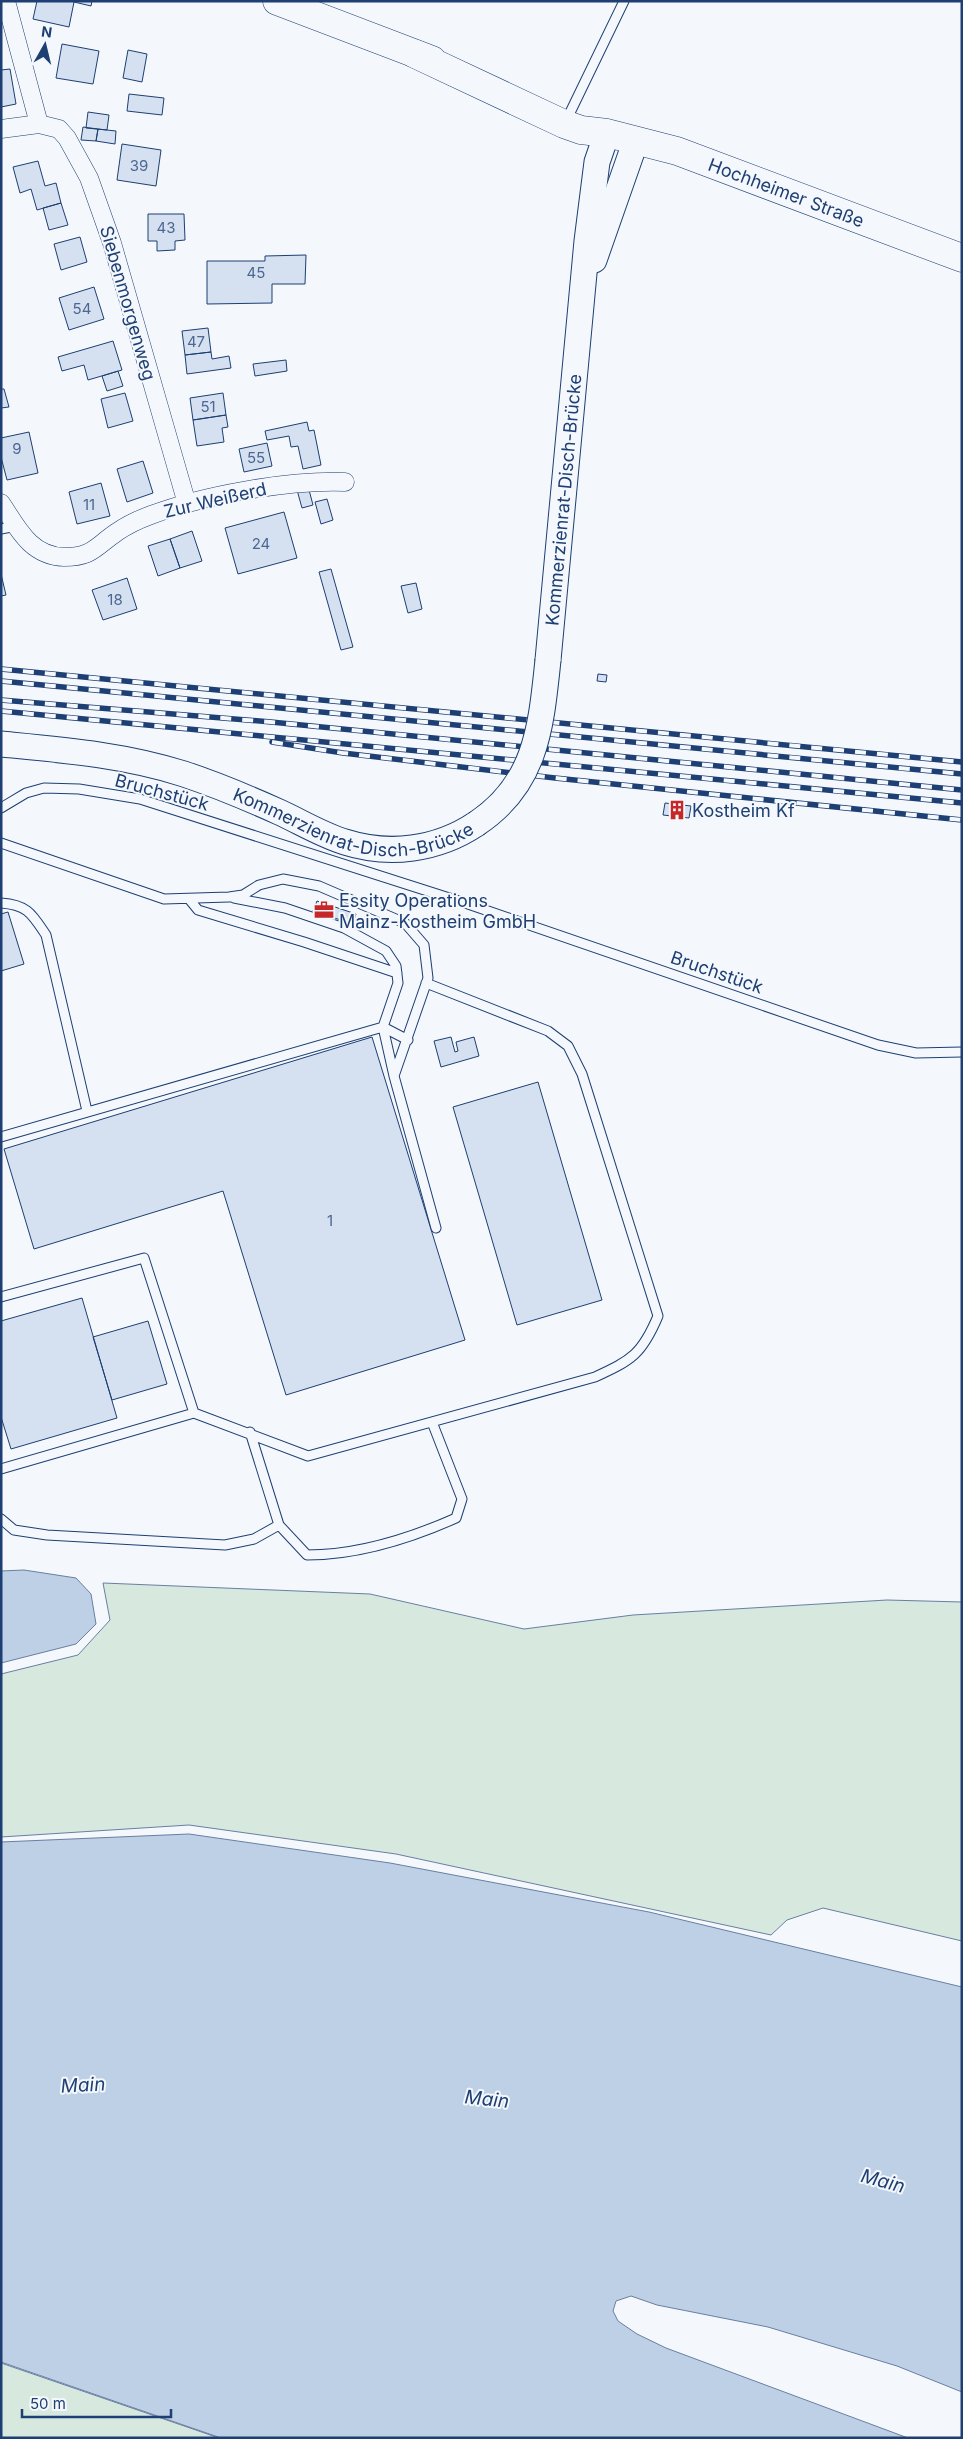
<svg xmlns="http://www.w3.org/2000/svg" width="963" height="2439" font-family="Inter,sans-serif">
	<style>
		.green { fill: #d7e8df; stroke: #687fa3 }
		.water { fill: #bed0e5; stroke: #687fa3 }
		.building { fill: #d5e0f0; stroke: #1d3f73 }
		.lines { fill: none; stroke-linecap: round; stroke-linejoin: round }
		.lane-casing { stroke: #1d3f73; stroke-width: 11 }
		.street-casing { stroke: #1d3f73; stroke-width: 19 }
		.secondary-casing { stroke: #1d3f73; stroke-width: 27 }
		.primary-casing { stroke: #1d3f73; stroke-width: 29 }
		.lane { stroke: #f4f7fb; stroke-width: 9 }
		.street { stroke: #f4f7fb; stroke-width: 18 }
		.secondary { stroke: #f4f7fb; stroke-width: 25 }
		.primary { stroke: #f4f7fb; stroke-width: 28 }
		.rail-casing { stroke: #1d3f73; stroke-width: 5.5 }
		.rail { stroke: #f4f7fb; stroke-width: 4; stroke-dasharray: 11; stroke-linecap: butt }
		.secondary-bridge-casing { stroke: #1d3f73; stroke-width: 27; stroke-linecap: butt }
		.secondary-bridge { stroke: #f4f7fb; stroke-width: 25 }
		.labels { text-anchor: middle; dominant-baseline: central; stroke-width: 4; stroke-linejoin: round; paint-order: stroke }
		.number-label { font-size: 15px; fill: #4b6792 }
		.street-label { font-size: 18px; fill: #1d3f73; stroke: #f4f7fb }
		.poi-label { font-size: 18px; fill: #1d3f73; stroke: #f4f7fb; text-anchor: start }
		.water-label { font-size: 19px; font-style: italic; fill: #1d3f73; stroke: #f4f7fb }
	</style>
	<rect width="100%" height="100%" fill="#f4f7fb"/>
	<path class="green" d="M103 1583 370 1594 524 1629 633 1615 887 1600 962 1602V1941L823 1908 787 1920 771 1935 396 1854 189 1825 1 1837V1674L78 1655 110 1620Z
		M1 2363 219 2438H1Z"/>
	<path class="water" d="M24 1570 76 1578 91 1594 96 1624 76 1644 1 1663V1571Z
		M189 1834 390 1863 649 1912 962 1987V2392L897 2366 768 2327 657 2305 631 2296 616 2301 613 2311 618 2321 637 2334 666 2348 908 2438H221L1 2362V1842Z"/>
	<path class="building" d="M37 1H92L91 6 74 2 69 27 33 19Z
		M62 44 99 51 93 84 56 78Z
		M128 50 147 54 142 82 123 78Z
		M10 69 16 104 1 107V70Z
		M129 94 164 98 162 115 127 111Z
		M88 112 109 115 107 130 86 128Z
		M83 127 98 129 96 141 81 140Z
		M98 129 116 131 115 144 96 141Z
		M122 144 161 150 156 186 117 180Z
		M38 161 45 186 56 183 61 203 37 210 31 189 20 193 13 167Z
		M61 203 68 225 49 230 43 208Z
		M148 214H184L185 240 175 241V250L157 251V241H148Z
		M80 237 87 262 61 270 54 244Z
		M306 255 305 284H272V303L207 304V261H265V256Z
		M94 287 104 319 69 330 59 298Z
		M208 328 211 352 185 355 182 331Z
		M113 341 122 370 88 380 84 365 62 371 58 357Z
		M211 352 212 359 229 356 231 368 187 374 185 355Z
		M286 360 287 371 255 376 253 364Z
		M118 371 123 386 107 391 102 376Z
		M1 389H4L9 407 1 408Z
		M125 393 133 421 108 428 101 399Z
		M223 393 226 415 193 420 190 398Z
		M226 415 228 427 222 428 224 442 197 446 193 420Z
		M307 422 309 431 314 430 321 465 303 469 298 446 291 447 289 436 267 440 265 431Z
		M29 432 38 473 7 480 1 457V438Z
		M267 443 272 466 244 472 239 449Z
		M143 461 153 493 127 502 117 469Z
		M101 483 110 516 77 524 69 492Z
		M308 486 313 505 302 508 297 490Z
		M327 499 333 520 321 524 315 502Z
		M284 512 297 558 238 574 225 528Z
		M192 531 202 561 180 568 170 539Z
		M170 539 180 568 158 576 148 546Z
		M331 569 353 647 341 650 319 572Z
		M1 574 6 595 1 596Z
		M127 578 137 609 103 620 92 590Z
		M416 583 422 609 408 613 401 586Z
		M598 674 607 675 606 682 597 681Z
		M665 803 691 806 689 818 663 815Z
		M317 901 356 914 353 924 313 911Z
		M8 912 24 964 1 971V914Z
		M372 1037 465 1340 286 1395 223 1191 34 1249 4 1149Z
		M451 1037 455 1052 458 1051 456 1042 474 1037 479 1056 441 1067 434 1041Z
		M538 1082 602 1300 517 1325 453 1107Z
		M82 1298 117 1418 11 1449 1 1417V1321Z
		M148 1321 167 1384 112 1400 93 1337Z"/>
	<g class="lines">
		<defs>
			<path id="lane" d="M565 123 624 1
				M1 529 16 526
				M1 808 26 793 44 788 79 789 140 799 465 903 878 1045 916 1053 962 1052
				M1 843 164 899 229 897 243 895 259 885 283 879 319 886 405 923 424 945 428 978 394 1076
				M234 898 285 908 344 928 386 951 396 966 398 983 383 1027 394 1076 436 1228
				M189 899 198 910 304 942 397 973
				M1 903C28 905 32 914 46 935L87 1111
				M1 1137 383 1027 408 1040
				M1 1297 144 1258 194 1413 308 1456 595 1377C632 1360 642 1354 658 1316L582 1074 568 1046 548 1031 426 983
				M250 1432 279 1525 307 1555C357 1555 411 1538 456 1518L462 1499 432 1422
				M1 1469 194 1413
				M1 1519 14 1530 47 1535 225 1545 254 1539 279 1525"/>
			<path id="street" d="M6 1 39 124
				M1 129 39 124 59 129 67 138 89 178 112 243 187 504
				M1 503C17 527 30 556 64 557 93 557 96 546 117 532 127 525 140 519 151 515 204 495 288 480 345 482"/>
			<g id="secondary">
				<path d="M594 260 636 140"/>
				<path id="s1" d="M548 660 587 241 597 162 607 133"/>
				<path id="s2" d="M1 744C63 750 125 755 184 774 217 785 248 798 279 812 301 822 322 835 345 842 389 856 437 850 476 824"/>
			</g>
			<g id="primary">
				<path d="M277 1 432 60"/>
				<path id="s3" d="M415 54 564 124 581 130 607 133 677 151 962 258"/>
			</g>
		</defs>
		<use href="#lane" class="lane-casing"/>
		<use href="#street" class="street-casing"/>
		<use href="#secondary" class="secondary-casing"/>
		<use href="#primary" class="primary-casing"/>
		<use href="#lane" class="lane"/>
		<use href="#street" class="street"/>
		<use href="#secondary" class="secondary"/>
		<use href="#primary" class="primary"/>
		<defs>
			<path id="rail" d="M1 669 962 762
				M1 681 962 774
				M1 700 271 722 962 790
				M1 711 962 803
				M272 742 343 753 555 778 962 820"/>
		</defs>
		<use href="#rail" class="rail-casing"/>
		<use href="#rail" class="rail"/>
		<defs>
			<path id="secondary-bridge" d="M476 824C537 784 541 726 548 660"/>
		</defs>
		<use href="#secondary-bridge" class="secondary-bridge-casing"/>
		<use href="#secondary-bridge" class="secondary-bridge"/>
	</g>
	<defs>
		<symbol id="building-bare" viewBox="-9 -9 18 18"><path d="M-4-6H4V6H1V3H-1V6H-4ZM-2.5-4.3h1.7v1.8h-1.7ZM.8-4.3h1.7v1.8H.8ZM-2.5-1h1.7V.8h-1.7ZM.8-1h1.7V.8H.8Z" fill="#c62828" stroke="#f4f7fb" stroke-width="2.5" paint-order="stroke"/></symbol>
		<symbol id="office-bare" viewBox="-9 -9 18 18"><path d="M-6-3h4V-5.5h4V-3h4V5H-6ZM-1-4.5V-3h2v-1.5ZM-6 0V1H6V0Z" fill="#c62828" stroke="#f4f7fb" stroke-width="2.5" paint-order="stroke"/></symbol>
	</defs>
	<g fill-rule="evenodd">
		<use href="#building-bare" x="663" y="796" width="28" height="28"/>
		<use href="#office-bare" x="310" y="896" width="28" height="28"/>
	</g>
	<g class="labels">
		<g class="number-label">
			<text x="139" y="165">39</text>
			<text x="166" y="227">43</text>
			<text x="256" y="272">45</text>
			<text x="82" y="308">54</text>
			<text x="196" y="341">47</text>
			<text x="208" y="406">51</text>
			<text x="17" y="448">9</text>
			<text x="256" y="457">55</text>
			<text x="89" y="504">11</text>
			<text x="261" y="543">24</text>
			<text x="115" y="599">18</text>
			<text x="330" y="1220">1</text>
		</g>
		<g class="street-label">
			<text stroke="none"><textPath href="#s3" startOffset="398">Hochheimer Straße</textPath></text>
			<text transform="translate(128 303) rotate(74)">Siebenmorgenweg</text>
			<text transform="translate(215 500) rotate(-13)">Zur Weißerd</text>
			<text stroke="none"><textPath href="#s1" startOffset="161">Kommerzienrat-Disch-Brücke</textPath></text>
			<text transform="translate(162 792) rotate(15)">Bruchstück</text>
			<text stroke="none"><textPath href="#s2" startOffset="366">Kommerzienrat-Disch-Brücke</textPath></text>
			<text transform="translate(717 972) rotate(19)">Bruchstück</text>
		</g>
		<g class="poi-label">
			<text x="692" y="810">Kostheim Kf</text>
			<text x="339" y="900">Essity Operations<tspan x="339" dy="21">Mainz-Kostheim GmbH</tspan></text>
		</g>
		<g class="water-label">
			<text transform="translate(83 2085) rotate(-3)">Main</text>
			<text transform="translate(487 2099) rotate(6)">Main</text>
			<text transform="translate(883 2181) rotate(15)">Main</text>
		</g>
	</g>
	<rect width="963" height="2439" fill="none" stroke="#1d3f73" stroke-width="5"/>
	<g transform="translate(45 45) rotate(8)" stroke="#f4f7fb" stroke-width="4" paint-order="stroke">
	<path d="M0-4L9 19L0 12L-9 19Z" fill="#1d3f73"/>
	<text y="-8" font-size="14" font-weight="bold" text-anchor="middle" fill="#1d3f73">N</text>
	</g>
	<path d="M22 2409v8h149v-8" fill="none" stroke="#1d3f73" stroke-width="2.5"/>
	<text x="30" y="2409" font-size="15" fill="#1d3f73" stroke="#f4f7fb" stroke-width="4" paint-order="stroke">50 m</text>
</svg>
